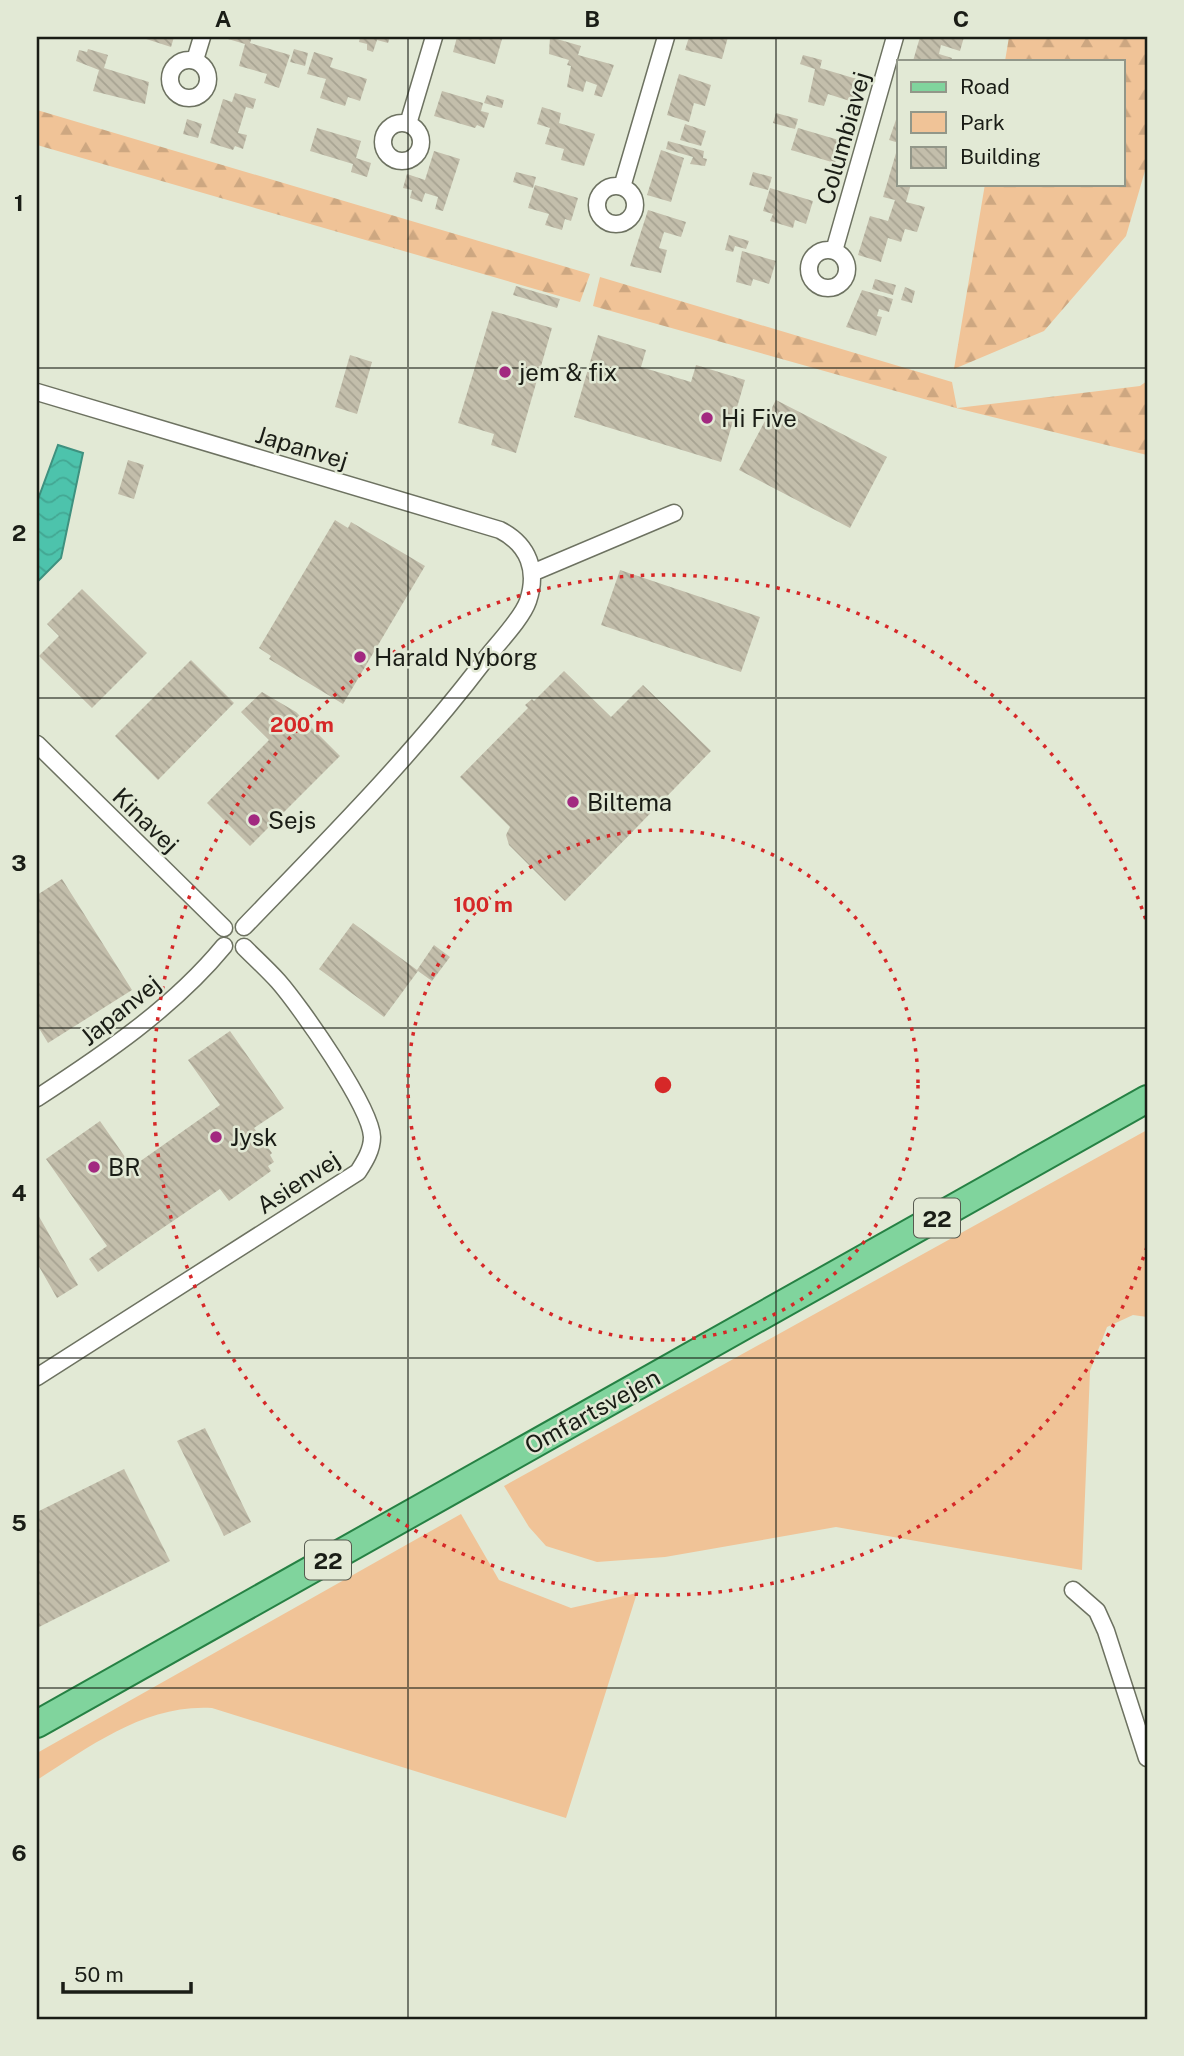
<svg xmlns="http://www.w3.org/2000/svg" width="1184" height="2056" font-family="'Public Sans',sans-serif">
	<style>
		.green { fill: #f0c397 }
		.forest { fill: url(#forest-firs) }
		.water { fill: url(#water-waves); stroke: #3e917f; stroke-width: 2 }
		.building { fill: url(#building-back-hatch) }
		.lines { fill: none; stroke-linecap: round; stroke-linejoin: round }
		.street-casing { stroke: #6d7261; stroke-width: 19 }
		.primary-casing { stroke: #268144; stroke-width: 30 }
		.street { stroke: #fff; stroke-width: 16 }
		.primary { stroke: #80d49d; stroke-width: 26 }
		.grid { fill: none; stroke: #1a1d16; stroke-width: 2; stroke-opacity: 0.55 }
		.ring { fill: none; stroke: #d62828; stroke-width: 3.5; stroke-dasharray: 3.5 7 }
		.poi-dot { fill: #a22980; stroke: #e2e9d5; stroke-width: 2.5 }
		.labels { text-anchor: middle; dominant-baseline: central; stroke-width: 5; stroke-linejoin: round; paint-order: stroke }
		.shield { fill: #e2e9d5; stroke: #565a4f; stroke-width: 2 }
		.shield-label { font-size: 23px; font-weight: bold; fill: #1a1d16 }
		.street-label { font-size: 24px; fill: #1a1d16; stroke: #e2e9d5 }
		.poi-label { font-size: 24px; fill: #1a1d16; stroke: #e2e9d5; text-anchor: start }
		.centre { fill: #d62828; stroke: #e2e9d5; stroke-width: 3.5 }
		.ring-label { font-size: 21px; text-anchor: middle; font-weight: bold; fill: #d62828; stroke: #e2e9d5; stroke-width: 5; stroke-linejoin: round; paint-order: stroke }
		.neatline { fill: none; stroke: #1a1d16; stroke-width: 2.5 }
		.grid-label { font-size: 23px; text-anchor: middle; font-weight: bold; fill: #1a1d16 }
	</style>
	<defs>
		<pattern id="forest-firs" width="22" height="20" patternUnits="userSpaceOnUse" patternTransform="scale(1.75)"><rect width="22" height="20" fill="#f0c397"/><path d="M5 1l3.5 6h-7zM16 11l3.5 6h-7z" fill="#cda781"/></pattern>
		<pattern id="water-waves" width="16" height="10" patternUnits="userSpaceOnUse" patternTransform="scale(1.75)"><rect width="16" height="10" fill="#4dc3ac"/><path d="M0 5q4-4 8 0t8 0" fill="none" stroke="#43a793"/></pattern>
		<pattern id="building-back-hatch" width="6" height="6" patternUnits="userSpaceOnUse" patternTransform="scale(1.75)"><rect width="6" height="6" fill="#c3beab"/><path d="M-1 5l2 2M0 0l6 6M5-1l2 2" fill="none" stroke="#a7a392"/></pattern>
	</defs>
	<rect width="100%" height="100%" fill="#e2e9d5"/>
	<path class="green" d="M1147 1130V1317L1133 1315 1107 1327 1090 1371 1082 1570 836 1527 665 1557 597 1562 546 1546 529 1527 504 1486Z
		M461 1514 499 1580 571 1608 637 1593 566 1818 212 1708C145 1704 91 1746 37 1780V1753Z"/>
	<path class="forest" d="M1009 37H1147V164L1126 236 1044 331 954 369 985 184H1123V61H1005Z
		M37 110 590 274 580 302 37 145Z
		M600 277 952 382 957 408 1140 386 1147 381V455L956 408 593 306Z"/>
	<path class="water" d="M58 445 83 453 61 558 37 582V502Z"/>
	<path class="building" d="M140 37H174L171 47Z
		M229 37H252L250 43 290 55 279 88 264 83 267 74 239 66 245 44 228 39Z
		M360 37H390L388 43 377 40 373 52 367 50V44L359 42Z
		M457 37 502 39 495 64 453 52Z
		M550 37 581 46 578 55 614 65 602 97 594 95 597 85 586 81 583 92 567 87 571 66 567 65 569 60 549 54Z
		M689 37H728L722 59 685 50Z
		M920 37H964L960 51 941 45 939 54 952 58 951 61H913Z
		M88 49 108 55 104 68 149 82 145 104 93 91 99 70 76 61 79 50 87 52Z
		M294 49 308 53 305 66 290 62Z
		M314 52 333 58 330 67 367 79 360 101 348 97 345 106 320 98 326 79 307 74Z
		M803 55 822 60 820 68 860 80 853 102 828 94 824 106 808 102 815 69 800 64Z
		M679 74 711 85 705 106 694 103 689 122 667 115Z
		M442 91 483 103 481 111 489 113 484 128 477 125 475 128 434 116Z
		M235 93 256 99 253 109 246 107 238 133 247 135 243 149 235 146 233 150 210 143 223 99 232 102Z
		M487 95 504 100 502 108 484 103Z
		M542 107 561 113 559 123 595 134 584 166 561 160 564 149 545 144 550 128 537 124Z
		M899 111V143L889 140Z
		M776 113 798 119 795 129 773 123Z
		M187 119 202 124 198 138 183 134Z
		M685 124 706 131 701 146 680 140Z
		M317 128 361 141 356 158 371 163 367 177 351 172 353 164 310 151Z
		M798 128 842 141 835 163 791 150Z
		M668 141 704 151 703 158 707 159 705 166 690 164 693 157 666 149Z
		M661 150 684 158 671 202 647 195Z
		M434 151 460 159 443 211 435 209 438 197 425 193 422 202 410 198 412 190 403 188 407 174 425 180Z
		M896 153 899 184H911L906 202 925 207 917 232 905 229 901 242 888 238 881 262 858 255 870 216 888 221 895 200 883 197Z
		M516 172 536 177 533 188 513 182Z
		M753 172 772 177 768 190 749 185Z
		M535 185 578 198 571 221 565 219 562 230 545 225 549 214 528 208Z
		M770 188 813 201 806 224 795 220 793 228 770 221 773 214 763 211Z
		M648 210 686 222 681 237 664 232 659 248 667 250 661 273 630 266Z
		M729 235 749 241 746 249 735 246 733 252 725 250Z
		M742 251 776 261 769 284 753 279 751 286 736 282Z
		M875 279 896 285 893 295 872 289Z
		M516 286 560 299 557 308 513 295Z
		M905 287 915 291 912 303 901 300Z
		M862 290 893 299 889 312 879 309 877 316 882 317 876 336 846 327Z
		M492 311 552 328 516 453 491 445 494 434 458 423Z
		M598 335 646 350 641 367 691 382 696 365 745 380 721 462 574 417Z
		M350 355 372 362 357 414 335 407Z
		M776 400 887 457 850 528 739 470Z
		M128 460 144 465 134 499 118 494Z
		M335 520 348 528 351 522 425 566 343 704 269 659 271 656 259 648Z
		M620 570 760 617 741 672 601 625Z
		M82 589 147 653 92 708 39 656 59 636 47 624Z
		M191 660 234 703 158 780 115 736Z
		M564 671 611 717 643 685 711 751 565 901 509 845 506 835 510 827 460 777 528 708 525 705 532 699 534 701Z
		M262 692 296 712 340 756 250 846 207 803 269 740 241 712Z
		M62 879 132 990 48 1043 37 1025V895Z
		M353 923 417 970 434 945 450 957 432 981 418 971 384 1017 319 969Z
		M230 1031 284 1108 254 1128 272 1153 270 1155 274 1162 268 1166 271 1171 229 1201 220 1189 98 1272 89 1259 107 1246 46 1159 100 1121 132 1167 220 1105 188 1060Z
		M37 1213 78 1285 57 1298 37 1263Z
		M205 1428 251 1522 224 1536 177 1441Z
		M124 1469 170 1561 37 1628V1512Z"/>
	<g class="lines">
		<defs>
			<path id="street" d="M170 79a19 19 0 1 1 38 0a19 19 0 1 1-38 0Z
				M195 60 202 37
				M383 142a19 19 0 1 1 38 0a19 19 0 1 1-38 0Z
				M408 124 434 37
				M597 205a19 19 0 1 1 38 0a19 19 0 1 1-38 0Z
				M622 187 666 37
				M809 269a19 19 0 1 1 38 0a19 19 0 1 1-38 0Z
				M834 251 895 37
				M37 392 500 530C529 545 538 571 528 601 522 619 496 645 484 661 411 757 327 841 244 927
				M532 573 674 513
				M37 744 224 928
				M37 1098C103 1055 173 1008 224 946
				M37 1377 358 1172C365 1161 372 1150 372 1137 371 1107 300 1006 278 981 267 969 255 958 244 947
				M1073 1590 1097 1611 1106 1631 1147 1758"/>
			<path id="primary" d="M37 1724 1147 1099"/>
		</defs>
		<use href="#street" class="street-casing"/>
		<use href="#primary" class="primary-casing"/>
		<use href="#street" class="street"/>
		<use href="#primary" class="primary"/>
	</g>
	<path class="grid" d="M408 37V2019M776 37V2019M37 368H1147M37 698H1147M37 1028H1147M37 1358H1147M37 1688H1147"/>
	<g class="ring">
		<circle cx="663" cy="1085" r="255"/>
		<path d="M1147 1247A510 510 0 1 1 1147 923"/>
	</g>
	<g class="poi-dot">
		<circle cx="505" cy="372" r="7"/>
		<circle cx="707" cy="418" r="7"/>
		<circle cx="360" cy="657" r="7"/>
		<circle cx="573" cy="802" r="7"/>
		<circle cx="254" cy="820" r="7"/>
		<circle cx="216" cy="1137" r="7"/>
		<circle cx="94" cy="1167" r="7"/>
	</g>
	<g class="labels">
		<g class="shield">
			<rect x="914" y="1198.5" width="46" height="39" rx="5"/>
			<rect x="305" y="1540.5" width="46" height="39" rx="5"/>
		</g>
		<g class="shield-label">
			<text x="937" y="1218">22</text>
			<text x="328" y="1560">22</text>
		</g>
		<g class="street-label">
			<text transform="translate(843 138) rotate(-74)">Columbiavej</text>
			<text transform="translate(302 447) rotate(17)">Japanvej</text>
			<text transform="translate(146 820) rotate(44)">Kinavej</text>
			<text transform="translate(120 1010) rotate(-39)">Japanvej</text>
			<text transform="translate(298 1182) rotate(-33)">Asienvej</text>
			<text transform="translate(592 1411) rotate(-29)">Omfartsvejen</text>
		</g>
		<g class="poi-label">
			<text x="519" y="372">jem &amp; fix</text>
			<text x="721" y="418">Hi Five</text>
			<text x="374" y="657">Harald Nyborg</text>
			<text x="587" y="802">Biltema</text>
			<text x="268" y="820">Sejs</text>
			<text x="230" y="1137">Jysk</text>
			<text x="108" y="1167">BR</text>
		</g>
	</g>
	<circle cx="663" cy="1085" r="10" class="centre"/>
	<g class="ring-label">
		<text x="302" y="732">200 m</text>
		<text x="483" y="912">100 m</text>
	</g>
	<rect width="1184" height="2056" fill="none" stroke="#e2e9d5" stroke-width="77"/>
	<rect x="897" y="60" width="228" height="126" fill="#e2e9d5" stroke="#929789" stroke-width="2"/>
	<rect x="911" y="82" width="35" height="10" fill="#80d49d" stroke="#929789" stroke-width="2"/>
	<text x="960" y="94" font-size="21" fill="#1a1d16">Road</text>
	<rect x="911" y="112" width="35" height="21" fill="#f0c397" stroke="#929789" stroke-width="2"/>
	<text x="960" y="130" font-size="21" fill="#1a1d16">Park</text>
	<rect x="911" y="147" width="35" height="21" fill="url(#building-back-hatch)" stroke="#929789" stroke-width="2"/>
	<text x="960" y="164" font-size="21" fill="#1a1d16">Building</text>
	<path d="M63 1982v10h128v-10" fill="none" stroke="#1a1d16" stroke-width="3.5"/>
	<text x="74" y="1982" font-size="21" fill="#1a1d16" stroke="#e2e9d5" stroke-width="5" paint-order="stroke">50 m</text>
	<rect x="38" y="38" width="1108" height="1980" class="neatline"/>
	<g class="grid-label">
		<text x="223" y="27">A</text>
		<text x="592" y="27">B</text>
		<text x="961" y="27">C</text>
		<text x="19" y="211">1</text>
		<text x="19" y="541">2</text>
		<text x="19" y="871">3</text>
		<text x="19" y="1201">4</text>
		<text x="19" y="1531">5</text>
		<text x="19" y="1861">6</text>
	</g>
</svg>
